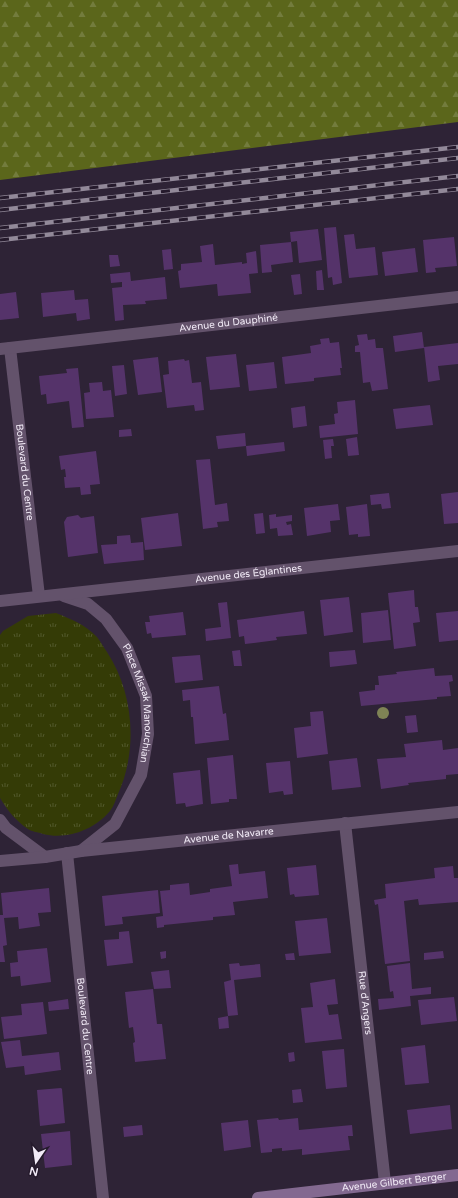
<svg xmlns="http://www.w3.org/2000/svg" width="458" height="1198" font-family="'Varela Round',sans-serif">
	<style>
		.grass { fill: url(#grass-tufts) }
		.forest { fill: url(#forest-firs) }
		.building { fill: #55336a }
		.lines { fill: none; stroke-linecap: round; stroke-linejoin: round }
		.street { stroke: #63526b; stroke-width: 12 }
		.secondary { stroke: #836990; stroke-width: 12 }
		.rail-casing { stroke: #928999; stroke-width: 4.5 }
		.rail { stroke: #251a2c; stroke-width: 3; stroke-dasharray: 9; stroke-linecap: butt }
		.tree { fill: #7f8355 }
		.labels { text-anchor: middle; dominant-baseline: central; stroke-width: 3.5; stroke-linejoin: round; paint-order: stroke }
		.street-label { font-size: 10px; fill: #f1eaf6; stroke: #251a2c }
	</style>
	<defs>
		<pattern id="grass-tufts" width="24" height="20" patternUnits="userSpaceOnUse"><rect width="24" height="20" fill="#343b06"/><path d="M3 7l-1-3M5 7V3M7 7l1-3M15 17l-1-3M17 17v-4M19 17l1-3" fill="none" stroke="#52582b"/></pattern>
		<pattern id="forest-firs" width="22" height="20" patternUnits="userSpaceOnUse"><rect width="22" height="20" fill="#5b661b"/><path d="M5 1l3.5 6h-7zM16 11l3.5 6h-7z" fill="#737c3d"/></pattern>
	</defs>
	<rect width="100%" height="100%" fill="#2e2336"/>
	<path class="grass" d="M56 613C73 620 84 624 97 637 101 642 104 648 107 652 134 693 138 750 118 794 116 799 114 806 110 811 94 830 67 840 43 834 38 832 32 832 28 829 16 821 8 811 0 798V635L3 631 28 616Z"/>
	<path class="forest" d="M0 0H458V122L0 180Z"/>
	<path class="building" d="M336 227 342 283 333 285 332 277 328 278 324 228Z
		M318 229 322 260 299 263 297 241 291 242 293 262 271 265 272 272 262 273 260 245 291 242 290 232Z
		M354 234 356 249 375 247 378 275 349 278 344 235Z
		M454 237 457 266 435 268 436 272 426 273 423 240Z
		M213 244 215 265 242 262V264L247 263 246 253 256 251 258 273 249 274 251 293 218 296 217 284 180 288 178 271 181 270V264L202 262 200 246Z
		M415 248 418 272 385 276 382 252Z
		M171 249 173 269 164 270 162 250Z
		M109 255H118L120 266 110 267Z
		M322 270 324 290H317L316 271Z
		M130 272 131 281 165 277 167 299 145 301 146 304 123 305 124 320 115 321 112 288 122 287V282L111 283 110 274Z
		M300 274 302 294 294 295 291 275Z
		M74 290 75 300 88 299 90 319 77 321 76 313 43 317 41 293Z
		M16 292 19 318 0 320V294Z
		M422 332 424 348 395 352 393 336Z
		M367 334 368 340 375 339 376 348H383L388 389 372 391 370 382 363 383 360 352H355V346L359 345 357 335Z
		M329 338 330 343 339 342 342 368H340L341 375 314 378V381L285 384 282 357 311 353 310 346 321 344 320 339Z
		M458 343V364L438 366 440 380 428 382 424 347Z
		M236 354 240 387 210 390 206 357Z
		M158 357 162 392 138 395 133 360Z
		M184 359 185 361 189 360 192 383 201 382 204 410 195 411 194 405 167 408 163 375 169 374 168 361Z
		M274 362 277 388 249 391 246 365Z
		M124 365 127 394 115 396 112 366Z
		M78 368 84 427 72 428 69 401 47 404 46 394 41 395 39 376 67 373 66 369Z
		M102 382 103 391 111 390 114 417 86 419 84 393 90 392 89 383Z
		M355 400 358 434 320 438 319 426 335 424 334 414 338 413 337 402Z
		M430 405 433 425 396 429 393 409Z
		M305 406 307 426 293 428 291 408Z
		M131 429 132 436 119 437V430Z
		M245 433 246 446 284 442 285 451 247 456 246 446 218 449 216 436Z
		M357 437 359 455 348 456 346 439Z
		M333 439 334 446H331L332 458 325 459 323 440Z
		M96 451 100 484 90 485 91 494 81 495 80 487 65 488 64 477H66L65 469 61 470 59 456Z
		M210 459 215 505 227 503 229 521 217 522 218 527 203 529 196 460Z
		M458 492V523L444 524 441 494Z
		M389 493 391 508 382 509 381 504 371 505 370 495Z
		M338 504 340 520 330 521 331 532 307 536 304 508Z
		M367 504 370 536 358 537V534L349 535 346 507Z
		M178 513 182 546 145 550 141 518Z
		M263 513 265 533 256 534 254 514Z
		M276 514V517L292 515V521L286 522 287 525 291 524 293 535 278 536 277 528 270 529 269 515Z
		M78 515 81 518 94 516 98 553 68 557 64 522 67 517Z
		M130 535 131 543 143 542 144 560 104 564 101 545 117 544V536Z
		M414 590 415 607H418L420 622 413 623 416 646 394 649 388 593Z
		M349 597 353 632 324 636 320 600Z
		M227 602 231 638 206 641 205 629 221 627 218 603Z
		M388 610 391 640 363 643 361 613Z
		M304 611 307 634 276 637 277 640 245 644 244 636 239 637 237 620Z
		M458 611V640L439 642 436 613Z
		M183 612 186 635 152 638 151 633 147 634 145 622H150L149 616Z
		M240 650 242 666H234L232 651Z
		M355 650 357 664 330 667 329 652Z
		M200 655 203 680 175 683 172 657Z
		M434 668 435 676 452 675 453 681 449 682 451 696 437 697V699L361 706 359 692 375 690V685H379L378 676 397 674 396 672Z
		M219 686 223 714 226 713 229 740 195 744 193 717H191L190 700 183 701 182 690Z
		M323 711 328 754 297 758 294 728 311 726 310 712Z
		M416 715 418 732 407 733 405 716Z
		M442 740 443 750 458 748V774L446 775V779L408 783 409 785 381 789 377 759 406 757 404 744Z
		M233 755 237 799H229V802L211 804 207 758Z
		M357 758 361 787 332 790 329 761Z
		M290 761 293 794 284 795 283 791 269 793 266 763Z
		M200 770 203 804 186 807 185 803 176 804 173 773Z
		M238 864 239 874 265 871 268 898 233 902 235 915 213 917V920L164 925V927L157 928 156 917 163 916 160 891 170 890V885L189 883 190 895 210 892V889L232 886 229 865Z
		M316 865 319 895 295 897 294 894 290 895 287 868Z
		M453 866 454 878H458V902L419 905 418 899 404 901 410 961 385 964 378 904 375 905 374 900 386 898 385 884 435 878 434 868Z
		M49 888 51 912 38 913 40 926 19 929 18 917 4 918 7 945 3 946 5 962H0V915H3L1 893Z
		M158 890 160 913 122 917 123 924 105 926 102 896Z
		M327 918 331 953 299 956 295 921Z
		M129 931 133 963 107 966 104 940 119 939V932Z
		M47 948 51 982 21 986 20 976 11 977 10 963 18 962 17 951Z
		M166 951V958L161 959 160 952Z
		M443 951 444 958 424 960V953Z
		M294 953 295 960H286L285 954Z
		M239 963 240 966 260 964 261 977 234 980 238 1015 228 1016 224 982 231 980 229 964Z
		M410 963 412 989 431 987V994L410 996 411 1006 379 1010 378 999 394 998 393 991 390 992 387 966Z
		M169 970 171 988 154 989 151 972Z
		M335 979 338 1004 327 1005 329 1015 338 1014 342 1039 305 1043 301 1008 313 1007 310 983Z
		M153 989 157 1024H162L166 1059 135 1062 133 1043 135 1042 133 1027 129 1028 125 992Z
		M454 997 457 1021 421 1025 418 1000Z
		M68 999 69 1009 49 1011 48 1002Z
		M43 1002 47 1034 4 1039 1 1017 22 1015 21 1004Z
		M228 1016 229 1028 219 1029 218 1018Z
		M20 1040 22 1056 59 1052 61 1070 25 1075 24 1066 6 1068 1 1042Z
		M425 1045 429 1083 405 1085 401 1048Z
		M344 1049 347 1087 326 1089 322 1051Z
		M294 1052 295 1061 289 1062 288 1053Z
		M61 1088 62 1089 65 1123 40 1126 37 1090Z
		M301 1089 303 1102 293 1103 292 1090Z
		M450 1105 452 1129 410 1134 407 1110Z
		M278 1118 279 1120 298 1118 299 1130 352 1125 353 1136H348L350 1150 302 1155V1149L282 1151V1148L272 1149V1152L261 1153 257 1120Z
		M248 1120 251 1147 224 1151 221 1123Z
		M142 1125 143 1135 124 1137 123 1127Z
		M70 1131 72 1165 45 1168 41 1134Z"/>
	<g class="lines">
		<g class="street">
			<path id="s1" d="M10 348 39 596"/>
			<path id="s2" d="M0 349 458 297"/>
			<path id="s3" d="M64 596 88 604 106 619 127 648 146 696 148 734 141 775 115 824 81 851"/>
			<path id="s4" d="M0 601 458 551"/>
			<path d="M0 820 6 828 45 857"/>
			<path id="s5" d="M345 823 385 1183"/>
			<path id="s6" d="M67 853 103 1198"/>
			<path id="s7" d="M0 861 45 857 81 851 458 812"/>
		</g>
		<path class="secondary" id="s8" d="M258 1198 458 1175"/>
		<defs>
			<path id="rail" d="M0 198 458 147
				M0 210 458 158
				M0 228 458 176
				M0 240 458 189"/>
		</defs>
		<use href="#rail" class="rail-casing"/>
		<use href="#rail" class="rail"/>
	</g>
	<circle class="tree" cx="383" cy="713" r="6"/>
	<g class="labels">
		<g class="street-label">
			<text stroke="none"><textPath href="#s2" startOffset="230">Avenue du Dauphiné</textPath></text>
			<text stroke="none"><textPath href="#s1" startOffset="125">Boulevard du Centre</textPath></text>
			<text stroke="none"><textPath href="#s4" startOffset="250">Avenue des Églantines</textPath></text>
			<text stroke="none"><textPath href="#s3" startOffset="142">Place Missak Manouchian</textPath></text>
			<text stroke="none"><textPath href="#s7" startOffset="230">Avenue de Navarre</textPath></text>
			<text stroke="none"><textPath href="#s5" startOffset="181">Rue d'Angers</textPath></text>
			<text stroke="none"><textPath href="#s6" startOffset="174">Boulevard du Centre</textPath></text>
			<text stroke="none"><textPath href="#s8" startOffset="137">Avenue Gilbert Berger</textPath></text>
		</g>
	</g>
	<g transform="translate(36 1162) rotate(193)" stroke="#251a2c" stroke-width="3" paint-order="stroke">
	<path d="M0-3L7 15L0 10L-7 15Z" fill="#f1eaf6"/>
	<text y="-6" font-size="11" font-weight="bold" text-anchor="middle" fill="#f1eaf6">N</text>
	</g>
</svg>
